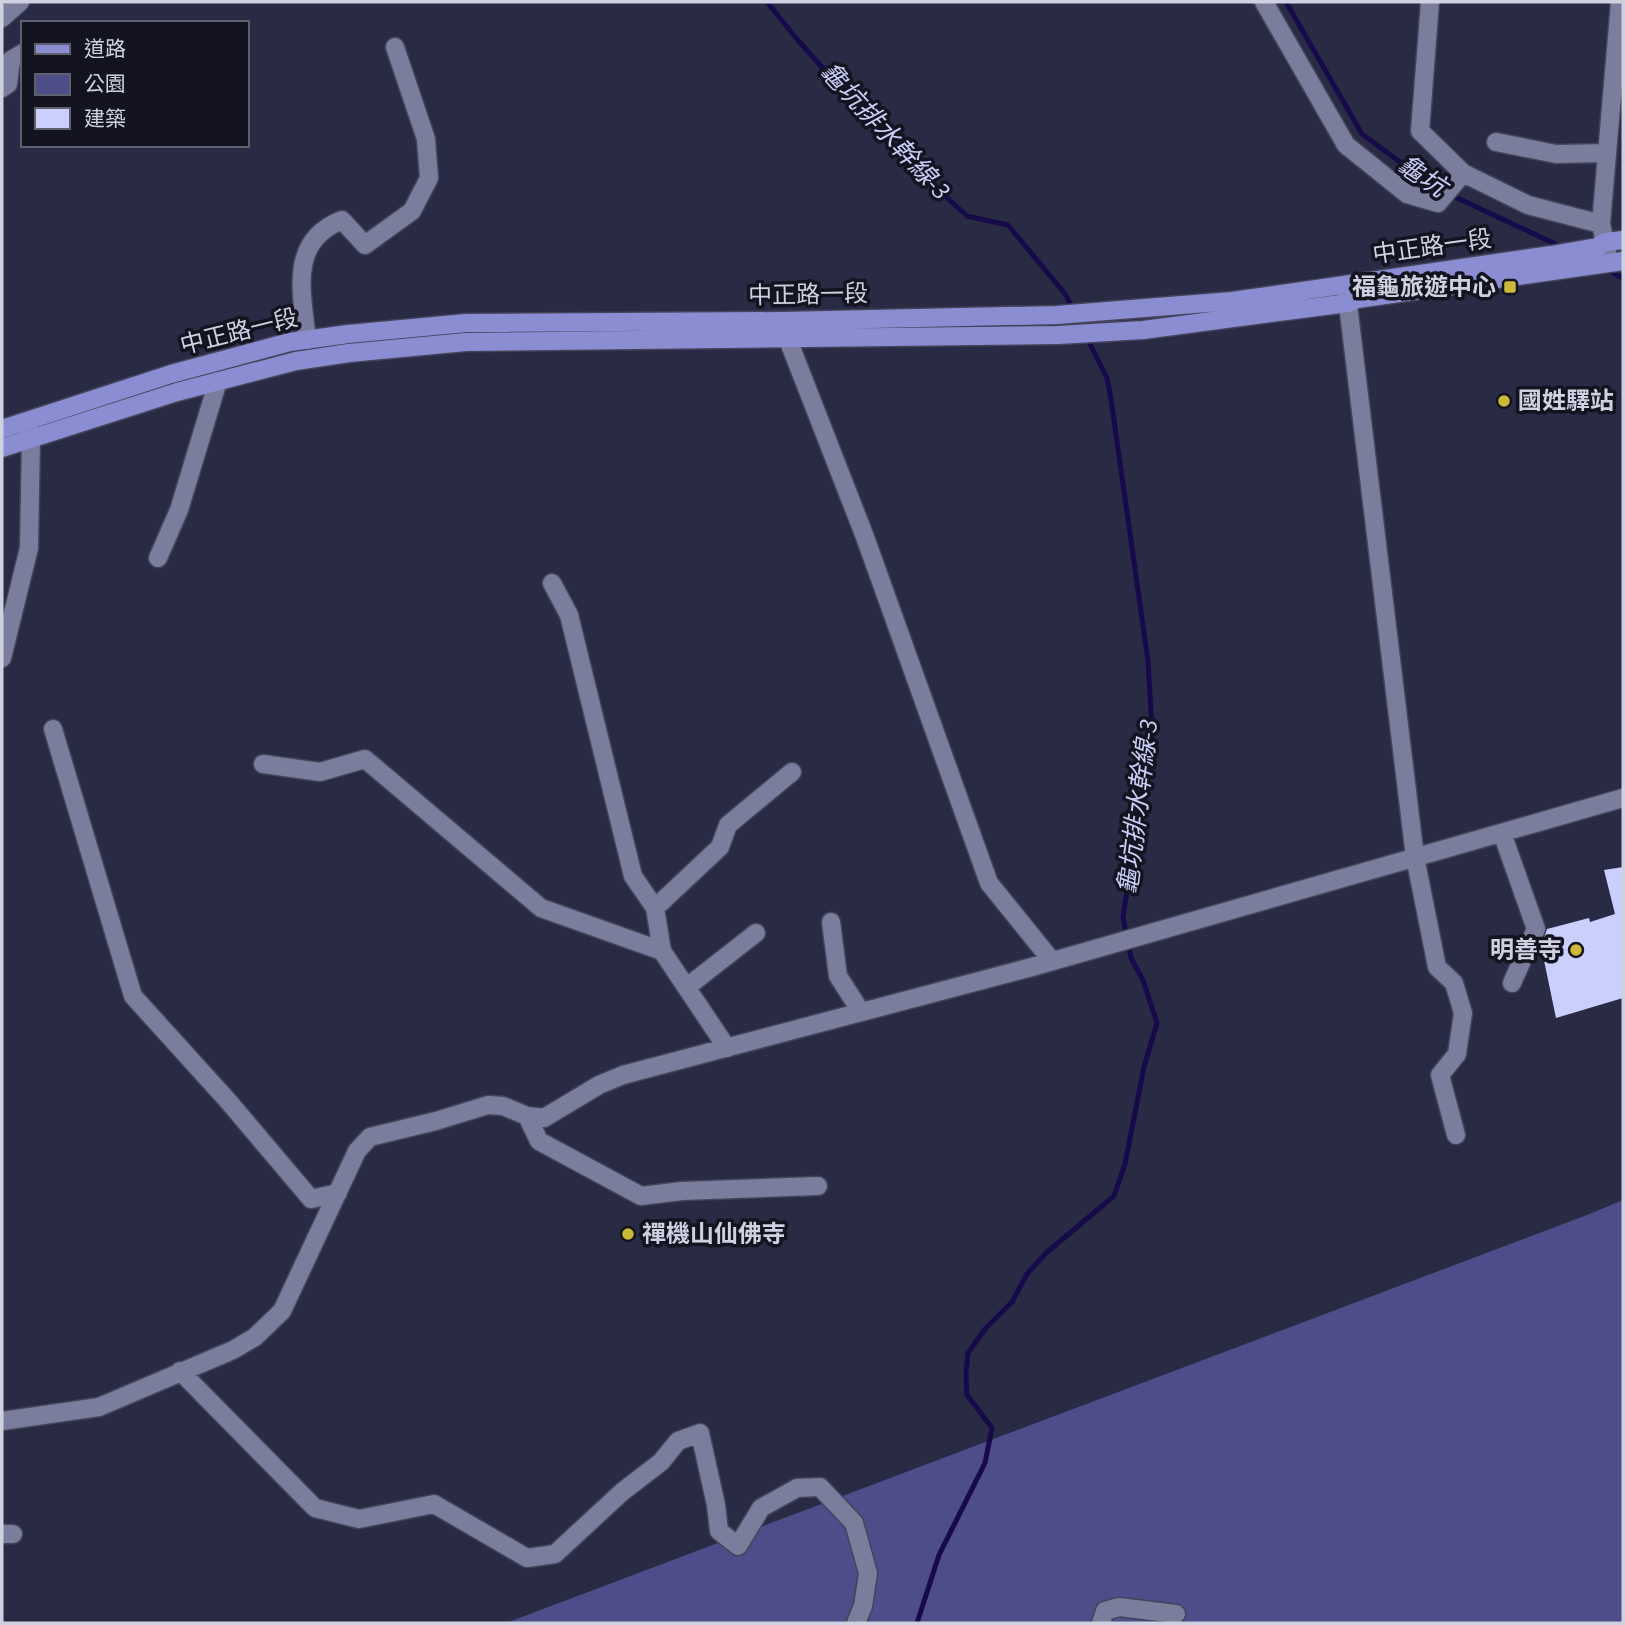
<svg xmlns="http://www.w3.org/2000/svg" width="1625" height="1625" font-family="'Source Sans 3','Noto Sans TC',sans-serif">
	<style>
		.green { fill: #4c4d89 }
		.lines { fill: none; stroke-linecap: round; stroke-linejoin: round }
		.stream { stroke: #160a4a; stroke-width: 5 }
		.building { fill: #cbcffe }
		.minor-casing { stroke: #43445a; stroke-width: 21 }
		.major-casing { stroke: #43445a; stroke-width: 21 }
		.minor { stroke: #7a7d9b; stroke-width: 18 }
		.major { stroke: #8a8dd1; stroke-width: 18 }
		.poi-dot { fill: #cbb939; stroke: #141420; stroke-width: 2.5 }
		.labels { text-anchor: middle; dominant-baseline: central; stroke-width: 7; stroke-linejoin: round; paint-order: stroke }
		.street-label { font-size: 24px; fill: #cfd1e1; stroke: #141420 }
		.poi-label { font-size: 24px; font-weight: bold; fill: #cfd1e1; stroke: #141420; text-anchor: end }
		.water-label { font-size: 26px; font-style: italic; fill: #cacef6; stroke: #141420 }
	</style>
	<rect width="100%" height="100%" fill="#292a44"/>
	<path class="green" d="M1623 1200V1623H506L1587 1215Z"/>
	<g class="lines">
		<path class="stream" d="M767 2 796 38 898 153 967 216 1008 225 1066 295 1082 329
			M1286 2 1362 134 1434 187 1564 248
			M1607 270 1623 278
			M917 1623 939 1555 985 1463 992 1428 967 1395 966 1374 968 1353 985 1329 1012 1302 1027 1274 1046 1253 1114 1196 1125 1164 1144 1067 1157 1023 1143 980 1131 958 1123 917 1152 729 1148 661 1111 399 1107 378 1087 338"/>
	</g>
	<path class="building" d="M1623 867V998L1556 1018 1541 946 1547 929 1589 918 1590 922 1615 914 1604 870Z"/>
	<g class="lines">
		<defs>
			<path id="minor" d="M1264 2 1346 145 1407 194 1438 203 1463 173
				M1430 2 1420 131 1463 173 1528 205 1601 224
				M2 18 20 2
				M2 88 8 84 11 60 23 53
				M1496 142 1556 154 1607 153
				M1609 262 1601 224 1620 2
				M1346 288 1415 857 1437 967 1454 983 1463 1013 1457 1054 1440 1075 1456 1135
				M786 324 787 337 865 537 989 883 1052 961
				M307 340C302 293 288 241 342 220L365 245 412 211 429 178 426 139 395 47
				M158 558 179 510 218 381
				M552 583 569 615 633 876 655 908 662 951
				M2 658 29 548 31 437 28 427
				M53 729 133 996 229 1102 311 1199 338 1193
				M263 764 320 772 365 759 541 908 662 951 727 1048
				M1502 833 1536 929 1512 983
				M655 908 720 847 728 825 792 772
				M831 922 838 976 861 1012
				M687 987 756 933
				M527 1116 539 1141 641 1196 682 1191 818 1186
				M180 1371 315 1508 359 1519 434 1504 527 1558 555 1554 622 1492 661 1462 678 1441 700 1433 716 1505 719 1531 738 1546 761 1508 797 1488 820 1487 854 1523 868 1573 863 1606 856 1623
				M2 1421 99 1407 233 1350 255 1337 282 1311 357 1151 370 1137 436 1121 488 1105 503 1106 527 1116 544 1118 599 1085 623 1075 1032 967 1623 798
				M2 1534H13
				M1101 1623 1105 1611 1119 1607 1176 1614"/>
			<path id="major" d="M2 429 171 374 290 342 348 334 466 323 782 321 1057 315 1232 301 1551 255 1597 247 1605 242 1623 240
				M2 448 177 392 296 361 349 353 466 342 1058 335 1143 330 1348 303 1357 299 1623 261"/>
		</defs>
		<use href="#minor" class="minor-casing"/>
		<use href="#major" class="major-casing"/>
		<use href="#minor" class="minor"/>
		<use href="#major" class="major"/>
	</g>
	<g class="poi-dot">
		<rect x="1503" y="280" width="14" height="14" rx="3.5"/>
		<circle cx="1504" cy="401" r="7"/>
		<circle cx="1576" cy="950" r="7"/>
		<circle cx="628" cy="1234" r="7"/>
	</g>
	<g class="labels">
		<g class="street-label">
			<text transform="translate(1432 247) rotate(-8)">中正路一段</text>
			<text transform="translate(808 295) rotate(-1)">中正路一段</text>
			<text transform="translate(239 332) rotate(-14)">中正路一段</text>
		</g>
		<g class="poi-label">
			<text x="1496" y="287">福龜旅遊中心</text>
			<text x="1518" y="401" text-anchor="start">國姓驛站</text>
			<text x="1562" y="950">明善寺</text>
			<text x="642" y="1234" text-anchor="start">禪機山仙佛寺</text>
		</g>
		<g class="water-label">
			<text transform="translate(885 131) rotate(47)">龜坑排水幹線-3</text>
			<text transform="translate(1422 176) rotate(33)">龜坑</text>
			<text transform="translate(1138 807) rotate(-83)">龜坑排水幹線-3</text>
		</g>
	</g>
	<rect width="1625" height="1625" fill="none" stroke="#cfd1e1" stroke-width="7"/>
	<rect x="21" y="21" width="228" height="126" fill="#141420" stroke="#5f606d" stroke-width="2"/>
	<rect x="35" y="44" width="35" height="10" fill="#8a8dd1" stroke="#5f606d" stroke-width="2"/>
	<text x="84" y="56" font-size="21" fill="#cfd1e1">道路</text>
	<rect x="35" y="74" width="35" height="21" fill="#4c4d89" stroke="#5f606d" stroke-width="2"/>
	<text x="84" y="91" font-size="21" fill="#cfd1e1">公園</text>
	<rect x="35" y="108" width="35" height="21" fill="#cbcffe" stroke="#5f606d" stroke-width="2"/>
	<text x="84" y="126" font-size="21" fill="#cfd1e1">建築</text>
</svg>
